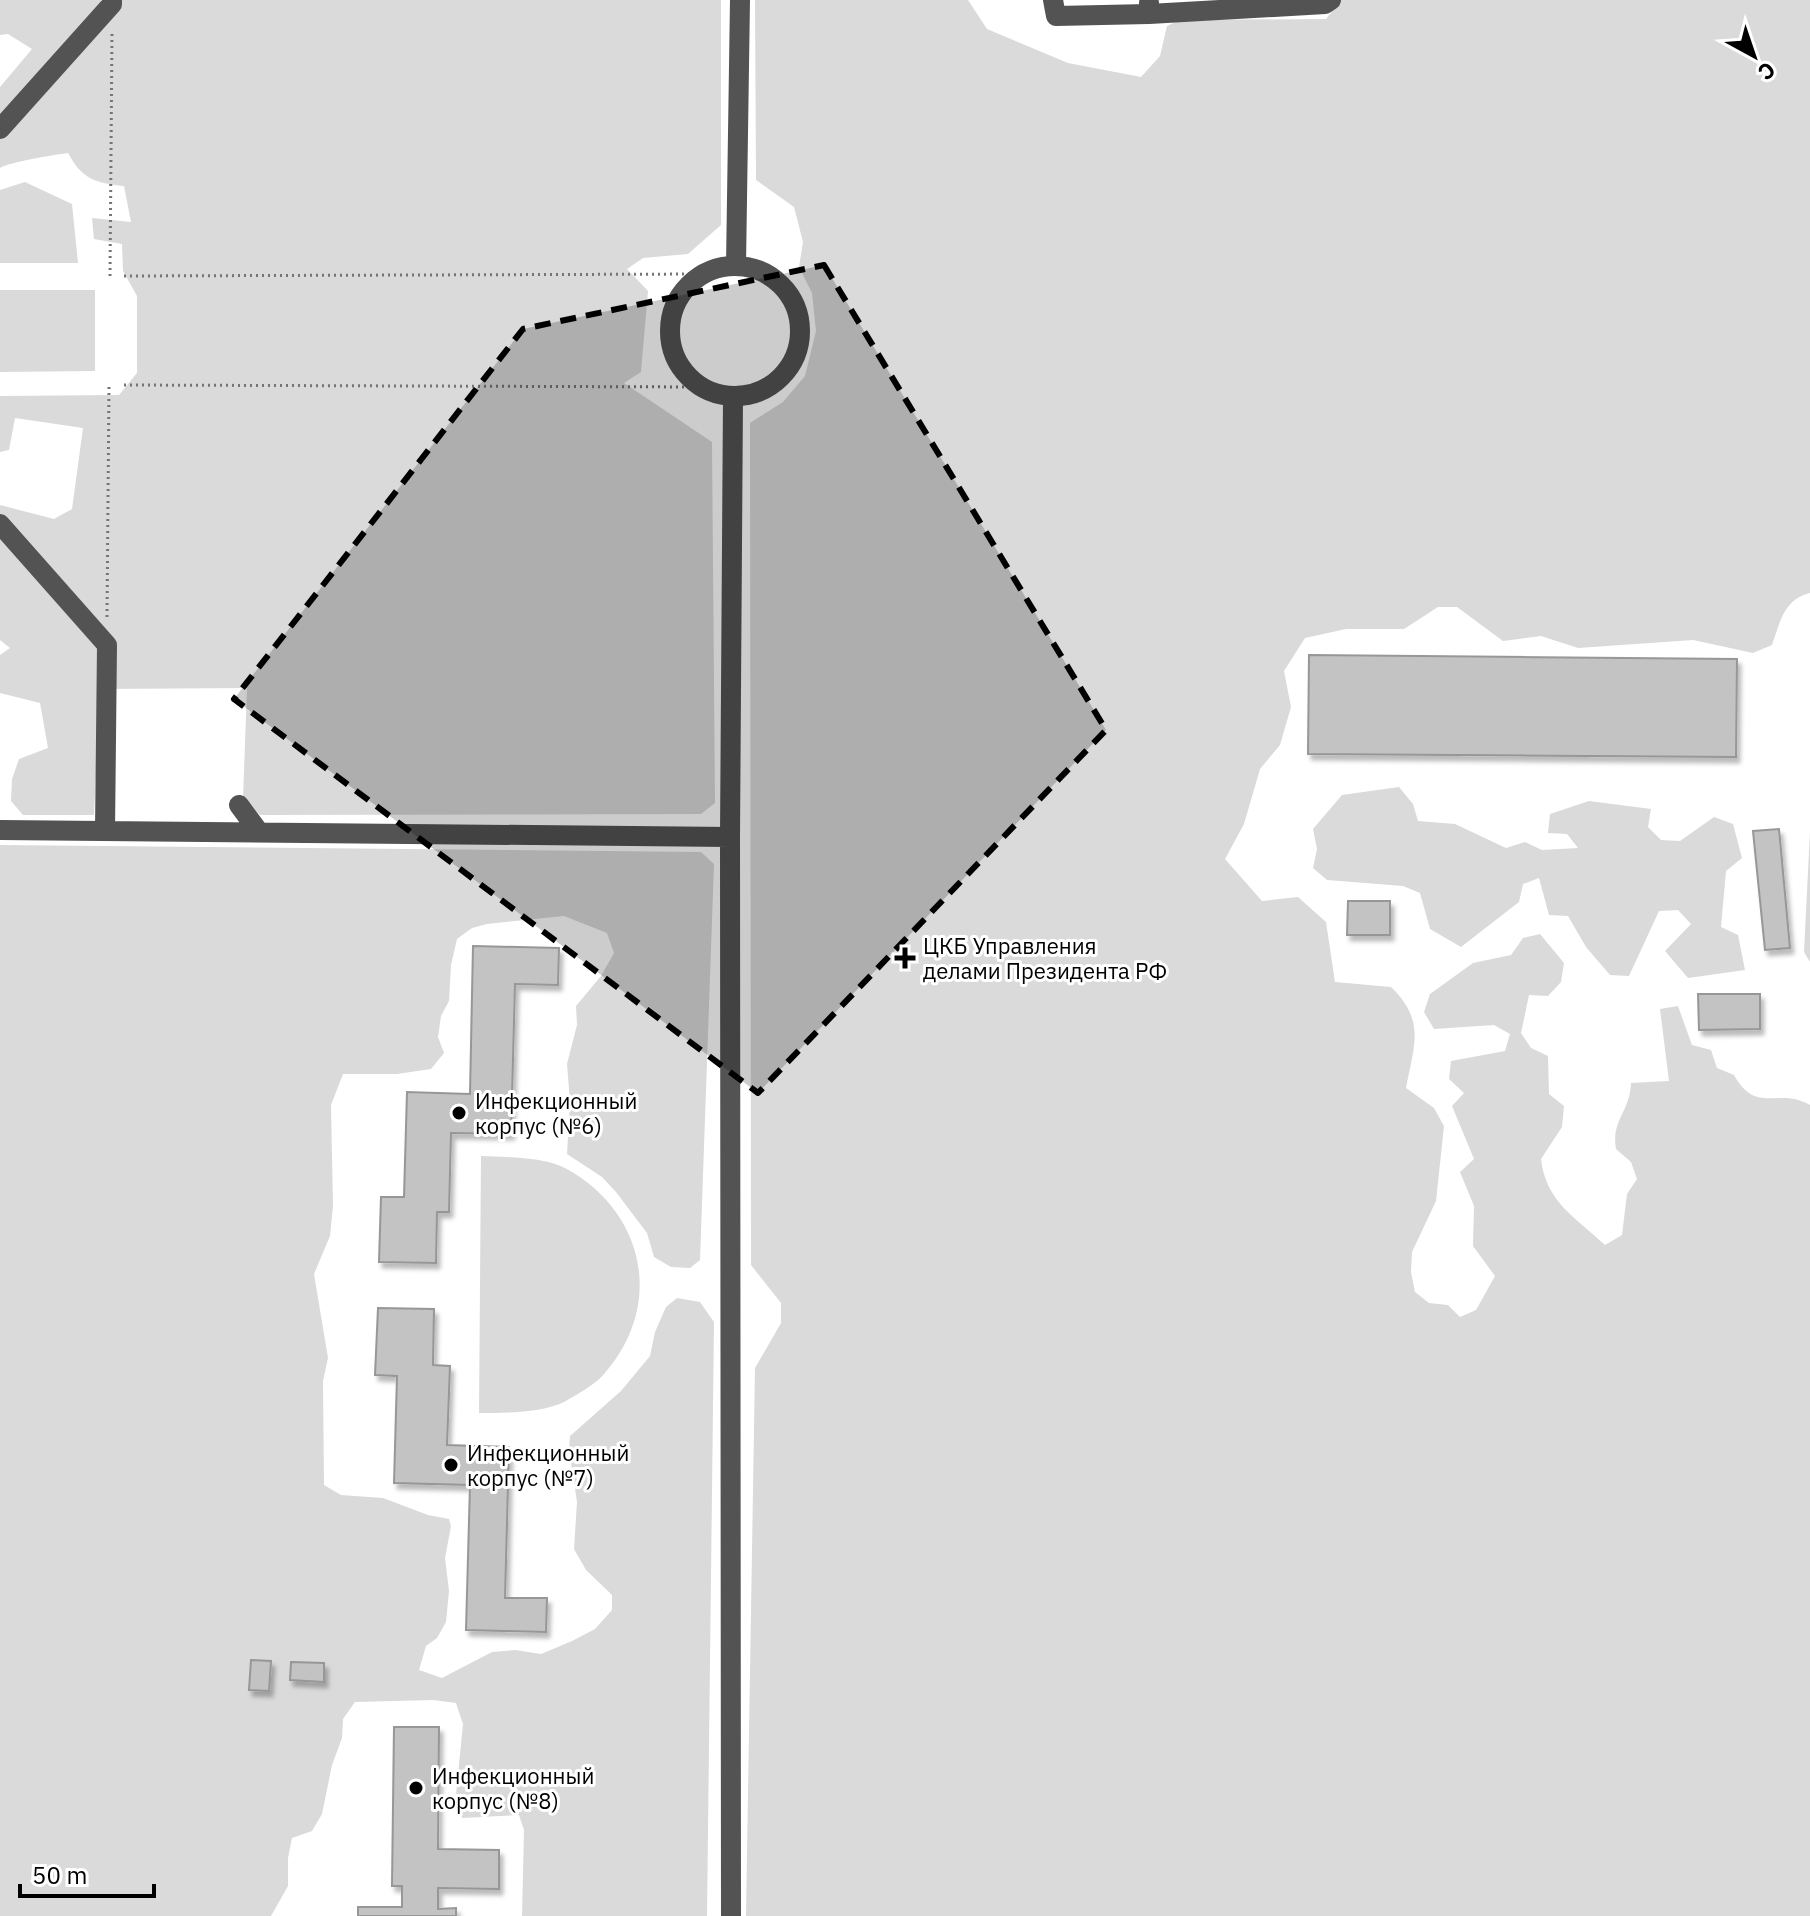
<svg xmlns="http://www.w3.org/2000/svg" width="1810" height="1916" font-family="'IBM Plex Sans',sans-serif">
	<style>
		.green { fill: #dadada }
		.building { fill: #c3c3c3; stroke: #979797; stroke-width: 2; filter: url(#shadow) }
		.lines { fill: none; stroke-linecap: round; stroke-linejoin: round }
		.path { stroke: #757575; stroke-width: 3; stroke-dasharray: 2 4; stroke-linecap: butt }
		.minor { stroke: #535353; stroke-width: 20 }
		.marked { fill: #000; fill-opacity: 0.2; stroke: #000; stroke-width: 6; stroke-dasharray: 16 10; stroke-linejoin: round }
		.poi-dot { fill: #000; stroke: #fff; stroke-width: 3 }
		.labels { text-anchor: middle; dominant-baseline: central; stroke-width: 6; stroke-linejoin: round; paint-order: stroke }
		.poi-label { font-size: 22px; fill: #000; stroke: #fff; text-anchor: start }
	</style>
	<defs>
		<filter id="shadow"><feDropShadow dx="3.5" dy="5.5" stdDeviation="2" flood-color="#0004"/></filter>
	</defs>
	<rect width="100%" height="100%" fill="#fff"/>
	<path class="green" d="M0 0H721V225L688 254 643 258 627 269 648 291 641 372 624 383 712 442 715 803 701 814 260 815 243 799 247 688 100 689 94 815H23L11 801 12 779 19 759 48 748 40 703 0 693V655L10 648 0 640V505L54 519 72 509 83 428 15 418 9 450 0 452V396L119 395 137 373V296L123 271 122 244 94 239 92 218 131 222 124 186C95 183 82 179 68 153 54 155 9 162 0 168V87L32 49 8 34 0 35Z
		M755 0H968L987 29 1068 63 1141 77 1160 56 1167 26 1180 20 1326 19 1341 0H1810V593C1784 599 1780 622 1772 645L1753 653 1693 640 1578 648 1541 636 1503 641 1457 607H1438L1404 629H1346L1305 638 1284 671 1291 707 1280 745 1260 769 1244 824 1225 859 1262 901 1298 897 1326 922 1335 982 1391 987C1426 1021 1414 1045 1406 1088L1434 1108 1444 1126 1436 1201 1412 1252 1411 1272 1415 1292 1429 1303 1448 1305 1460 1317 1476 1310 1495 1276 1473 1246 1474 1206 1460 1172 1474 1159 1452 1106 1464 1093 1449 1079 1451 1061 1505 1051 1510 1034 1494 1025 1434 1029 1424 1012 1430 994 1473 963 1511 955 1523 938 1540 934 1564 963 1561 982 1548 996 1529 995 1521 1033 1531 1048 1548 1056 1549 1094 1564 1106 1562 1127 1541 1159C1546 1202 1575 1217 1605 1245L1622 1235 1627 1194 1637 1179 1631 1162 1616 1149C1611 1120 1630 1112 1631 1083L1669 1081 1660 1009 1678 1006 1692 1045 1711 1050 1717 1068 1734 1075C1757 1116 1778 1086 1810 1105V1916H746L755 1368 781 1323V1303L751 1265 750 423 783 402 805 376 816 331 812 293 799 267 803 242 794 207 756 180Z
		M25 182 72 204 78 263H0V190Z
		M0 290H95V371L0 372Z
		M1399 787 1413 804 1418 821 1455 824 1506 848 1525 842 1542 850 1578 848 1567 834 1548 833 1550 814 1589 801 1651 809 1648 827 1661 840 1680 841 1714 817 1733 824 1742 858 1726 871 1721 927 1738 935 1745 970 1688 978 1665 951 1691 924 1678 910 1659 911 1629 976 1610 975 1586 947 1568 916 1549 915 1539 878 1523 884 1519 902 1461 947 1430 929 1420 893 1403 886 1327 880 1313 868 1317 849 1313 829 1342 795Z
		M1810 831V962L1804 952Z
		M0 845 701 852 714 864 700 1260 690 1268 671 1267 654 1257 647 1233 616 1192 602 1177 567 1154 570 1102 567 1064 577 1025 576 1006 601 976 614 953 607 933 564 916 487 924 472 928 457 939 451 965 449 1001 441 1016 438 1037 444 1053 431 1069 397 1074H343L331 1105 333 1206 330 1236 314 1274 328 1358 323 1381 324 1485 341 1495 383 1498 428 1515 449 1519 451 1526 445 1558 449 1591 446 1622 437 1638 426 1646 419 1670 442 1678 492 1652 515 1650 541 1654 572 1641 595 1629 612 1610V1595L586 1570 574 1549 577 1502 569 1449 570 1436 621 1391 650 1356 655 1332 666 1307 677 1298 700 1302 714 1322 707 1916H522L524 1830 519 1815 462 1818 456 1795 463 1724 456 1703 433 1700 355 1702 343 1719 342 1738 332 1765 322 1814 312 1831 292 1838 288 1858V1886L271 1916H0Z
		M481 1156C505 1157 544 1157 565 1168 645 1211 665 1305 604 1374 595 1385 576 1395 564 1402 542 1413 503 1413 479 1413Z"/>
	<path class="building" d="M1309 655 1737 659 1736 757 1308 754Z
		M1779 829 1790 948 1765 950 1753 831Z
		M1348 901H1390V935H1347Z
		M473 946 559 948 558 985 515 984 511 1134 451 1133 449 1212H437L436 1263 379 1262 381 1197H404L407 1092 470 1094Z
		M1698 994H1760V1029L1699 1030Z
		M378 1308 434 1309 433 1365 450 1366 447 1445 509 1447 505 1598H547L546 1632 466 1630 470 1485 394 1483 397 1376 375 1375Z
		M251 1660 271 1661 269 1691 249 1690Z
		M291 1662 324 1663V1682L290 1680Z
		M394 1727H439L438 1849 499 1850V1889L438 1888V1909L456 1908V1916H358V1907H402V1886H392Z"/>
	<g class="lines">
		<path class="path" d="M110 276 112 32
			M124 276 703 274
			M124 385 701 387
			M107 617 109 385"/>
		<path class="minor" d="M1053 0 1056 16 1149 14V3
			M1149 14 1325 4 1331 0
			M0 129 112 4V0
			M670 331a65 65 0 1 1 130 0a65 65 0 1 1-130 0Z
			M736 266 740 0
			M0 524 107 645 105 831
			M239 805 259 832
			M0 830 730 837
			M731 1916 730 837 733 397"/>
	</g>
	<path class="marked" d="M824 265 1106 730 758 1093 234 699 523 329Z"/>
	<g class="poi-dot">
		<path d="M901 946h8v8h8v8h-8v8h-8v-8h-8v-8h8z"/>
		<circle cx="459" cy="1113" r="8"/>
		<circle cx="451" cy="1465" r="8"/>
		<circle cx="416" cy="1788" r="8"/>
	</g>
	<g class="labels">
		<g class="poi-label">
			<text x="923" y="945">ЦКБ Управления<tspan x="923" dy="25">делами Президента РФ</tspan></text>
			<text x="475" y="1100">Инфекционный<tspan x="475" dy="25">корпус (№6)</tspan></text>
			<text x="467" y="1452">Инфекционный<tspan x="467" dy="25">корпус (№7)</tspan></text>
			<text x="432" y="1775">Инфекционный<tspan x="432" dy="25">корпус (№8)</tspan></text>
		</g>
	</g>
	<g transform="translate(1754 56) rotate(140)" stroke="#ffffff" stroke-width="6" paint-order="stroke">
	<path d="M0-6L14 30L0 20L-14 30Z" fill="#000000"/>
	<text y="-12" font-size="22" font-weight="bold" text-anchor="middle" fill="#000000">С</text>
	</g>
	<path d="M20 1884v12h134v-12" fill="none" stroke="#000000" stroke-width="4"/>
	<text x="32" y="1884" font-size="24" fill="#000000" stroke="#ffffff" stroke-width="6" paint-order="stroke">50 m</text>
</svg>
